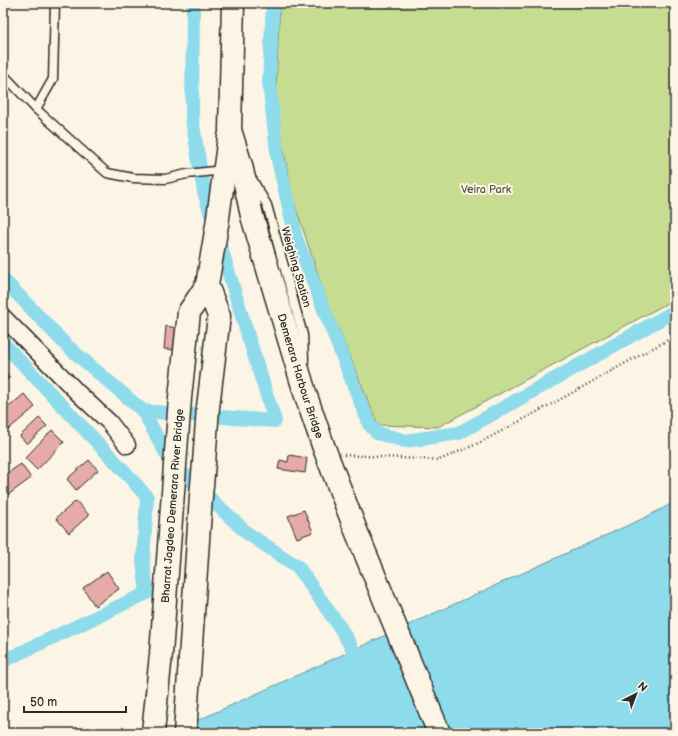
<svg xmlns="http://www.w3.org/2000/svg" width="678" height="736" font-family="'Balsamiq Sans',sans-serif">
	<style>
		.green { fill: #c6dc91; stroke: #78845e }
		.water { fill: #8ddbeb; stroke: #66959e }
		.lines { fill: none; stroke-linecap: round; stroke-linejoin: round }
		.canal { stroke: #8ddbeb; stroke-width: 14 }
		.building { fill: #e6aba6; stroke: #2b2b2b }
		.lane-casing { stroke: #2b2b2b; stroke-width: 11 }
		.street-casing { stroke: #2b2b2b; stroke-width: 19 }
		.primary-casing { stroke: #2b2b2b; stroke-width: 25 }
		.path { stroke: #2b2b2b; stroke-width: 2.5; stroke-dasharray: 1 3; stroke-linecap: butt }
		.lane { stroke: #fcf5e5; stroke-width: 8 }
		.street { stroke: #fcf5e5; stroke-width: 16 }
		.primary { stroke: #fcf5e5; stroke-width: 22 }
		.labels { text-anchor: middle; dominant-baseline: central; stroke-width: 4; stroke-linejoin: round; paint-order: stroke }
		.park-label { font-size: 11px; fill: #525744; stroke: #fcf5e5 }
		.street-label { font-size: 11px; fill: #2b2b2b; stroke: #fcf5e5 }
	</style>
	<rect width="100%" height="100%" fill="#fcf5e5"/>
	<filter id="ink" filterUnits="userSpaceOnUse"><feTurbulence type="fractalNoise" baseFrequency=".025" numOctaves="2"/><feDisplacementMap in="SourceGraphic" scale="8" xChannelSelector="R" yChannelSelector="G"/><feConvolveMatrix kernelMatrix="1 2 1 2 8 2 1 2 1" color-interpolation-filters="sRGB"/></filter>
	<g filter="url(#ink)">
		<path class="green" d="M280 3H675V299L438 427 378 425 325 296 293 199 275 106Z"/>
		<path class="water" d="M675 502V733H170L644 518Z"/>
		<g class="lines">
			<path class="canal" d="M273 3 269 83 278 160 296 238 369 424 377 433 406 441 459 433 675 311
				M3 279 66 345 143 411 170 461 247 533 298 567 341 629 353 650
				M3 343 126 473 147 497 143 562 147 593 3 661
				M143 411 275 421 249 339 204 192 192 119 193 3"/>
		</g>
		<path class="building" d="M166 326 182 329 181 350 164 349Z
			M3 370 10 377 3 383Z
			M24 394 35 407 3 434V412Z
			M39 418 47 426 27 444 20 436Z
			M52 430 64 442 37 470 25 458Z
			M289 455 307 458 305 473 278 469 280 460 288 462Z
			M89 460 98 470 76 490 67 479Z
			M21 464 31 478 8 495 3 488V476Z
			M76 501 89 515 69 533 56 518Z
			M304 510 313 532 297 538 288 516Z
			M107 571 119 589 95 606 83 588Z"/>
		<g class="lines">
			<defs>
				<path id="lane" d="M3 74 36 109 107 173 133 178 165 179 187 174 223 170
					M36 109 53 79 55 3
					M252 179 267 205 303 335 304 360"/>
				<path id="street" d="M3 317 79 394 109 422 127 445"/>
				<g id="primary">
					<path id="s1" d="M233 3 230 130 241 165 252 216 305 393 324 448 357 533 439 733"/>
					<path id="s2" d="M153 733 161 654 180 398 189 312 207 285 217 225 229 137"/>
					<path d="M185 733 201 496 204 463 208 407 219 316 207 285"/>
				</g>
			</defs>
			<use href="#lane" class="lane-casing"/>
			<use href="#street" class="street-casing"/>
			<use href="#primary" class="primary-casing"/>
			<path class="path" d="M344 455 439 460 481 442 561 399 631 360 675 336"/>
			<use href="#lane" class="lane"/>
			<use href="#street" class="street"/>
			<use href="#primary" class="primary"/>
		</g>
	</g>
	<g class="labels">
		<g class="park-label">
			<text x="486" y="189">Veira Park</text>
		</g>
		<g class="street-label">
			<text transform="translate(296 267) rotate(74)">Weighing Station</text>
			<text stroke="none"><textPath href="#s1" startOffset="383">Demerara Harbour Bridge</textPath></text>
			<text stroke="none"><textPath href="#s2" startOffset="228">Bharrat Jagdeo Demerara River Bridge</textPath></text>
		</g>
	</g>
	<rect width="678" height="736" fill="none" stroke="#fcf5e5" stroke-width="16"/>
	<rect x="8" y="8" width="662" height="720" fill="none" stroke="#2b2b2b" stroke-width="1.5" filter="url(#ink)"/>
	<g transform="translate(636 694) rotate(42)" stroke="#fcf5e5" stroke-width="3" paint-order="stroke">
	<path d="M0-3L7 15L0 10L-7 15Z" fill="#2b2b2b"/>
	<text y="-6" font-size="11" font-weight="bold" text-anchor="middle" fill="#2b2b2b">N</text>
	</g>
	<path d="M24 706v6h102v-6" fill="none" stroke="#2b2b2b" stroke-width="2"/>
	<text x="30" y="706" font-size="12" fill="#2b2b2b" stroke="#fcf5e5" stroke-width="3" paint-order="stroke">50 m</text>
</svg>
